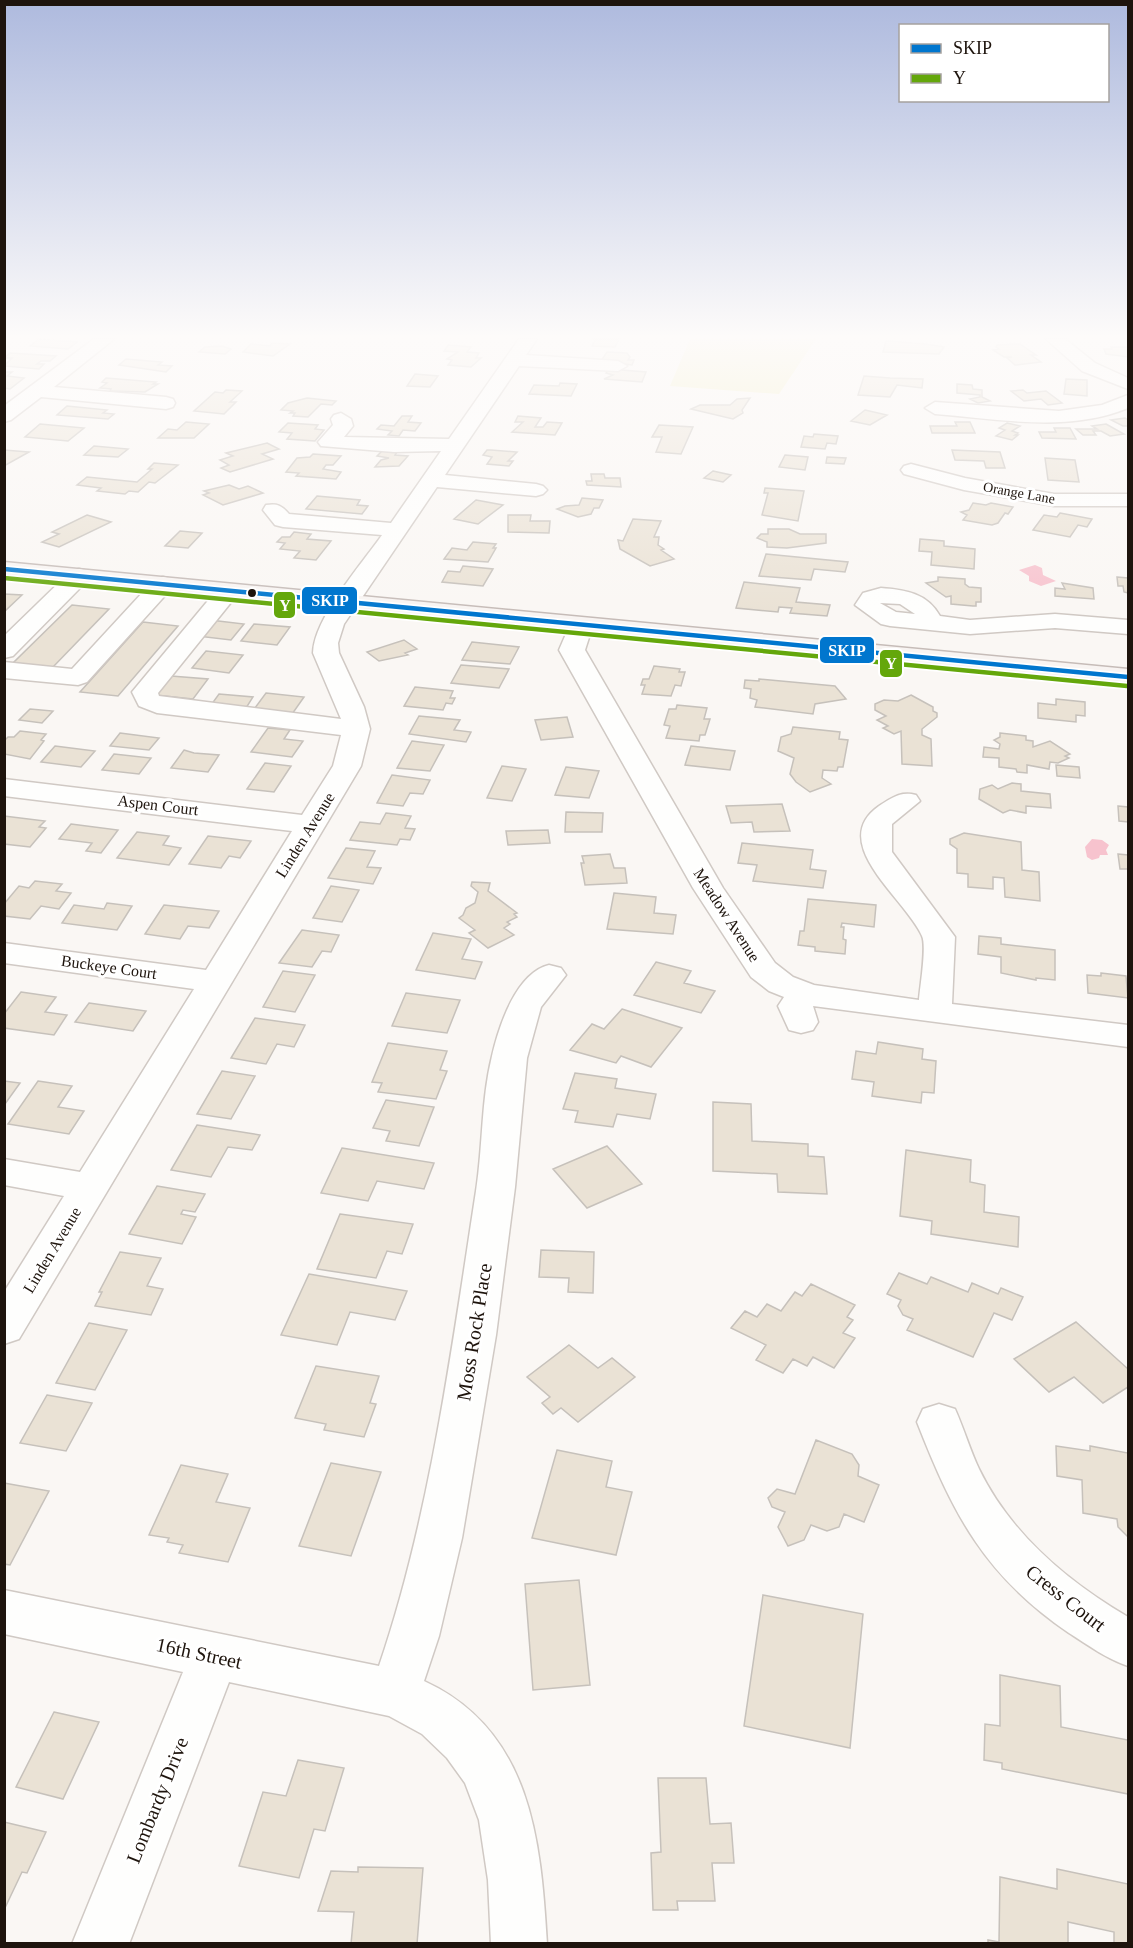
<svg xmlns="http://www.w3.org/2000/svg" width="1133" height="1948" font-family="Georgia,serif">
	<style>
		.green { fill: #f2eec2 }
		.water { fill: #f7c3ce }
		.building { fill: #eae2d5; stroke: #c6c1bb; stroke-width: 1.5 }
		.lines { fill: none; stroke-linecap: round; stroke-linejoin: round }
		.minor-casing { stroke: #d0c9c4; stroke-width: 3 }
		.major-casing { stroke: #c6bcb8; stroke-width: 3 }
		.minor { fill: #fefefd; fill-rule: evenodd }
		.major { fill: #f8f4f2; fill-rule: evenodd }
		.bus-1-casing { stroke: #fff; stroke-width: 8 }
		.bus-2-casing { stroke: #fff; stroke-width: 8 }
		.bus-1 { stroke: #0076ce; stroke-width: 4.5 }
		.bus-2 { stroke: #64a70b; stroke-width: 4.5 }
		.bus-dot { fill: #1e140d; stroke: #fff; stroke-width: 2 }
		.labels { text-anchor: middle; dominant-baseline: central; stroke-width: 6; stroke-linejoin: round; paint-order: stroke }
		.far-street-label { font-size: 14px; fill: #1e140d; stroke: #fff }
		.street-label { font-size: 16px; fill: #1e140d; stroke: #fff }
		.near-street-label { font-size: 20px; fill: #1e140d; stroke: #fff }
		.line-badge { stroke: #fff; stroke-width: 2 }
		.badge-label { font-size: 16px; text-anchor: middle; font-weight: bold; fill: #fff }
	</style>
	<rect width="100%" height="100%" fill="#faf7f4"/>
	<path class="green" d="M690 339H816L779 394 670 386Z"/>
	<path class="water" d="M1035 565 1042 568 1043 575 1056 581 1041 586 1029 581V576L1019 570Z
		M1092 839 1102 840 1109 845 1106 850 1108 855H1100L1099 858 1092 860 1087 857 1085 847Z"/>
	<path class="building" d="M39 339 77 342 68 349 30 346Z
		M591 339H619L615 347 592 346 596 339Z
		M886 341 926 344 944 347 939 354 883 352Z
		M272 343 290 344 273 356 243 352 251 344 270 346Z
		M1020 344 1036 355H1031L1041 362 1015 365 1007 358 1012 357H1004L993 350 999 349 996 347 997 345Z
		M448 345 471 347 467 352 479 353 476 358H481L471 367 448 365 452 360 447 359 458 352 444 351Z
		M222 346 231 349 225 354 199 352 205 347Z
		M1111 347H1128V357L1106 354 1104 349H1112Z
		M607 352 627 353 630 357 628 360H634L632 365 601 361Z
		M10 353 56 356 50 361H41L37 364H44L39 369 4 366 12 358H4Z
		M126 359 162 362 158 365 172 366 166 372 119 365Z
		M609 369 646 372 642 382 604 379 613 375 606 373Z
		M4 372H12L7 376 24 378 10 389 4 388Z
		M415 374 438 376 430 387 407 386Z
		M864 376 890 378 923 379 922 388 897 385 890 397 858 395Z
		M106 378 156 382 153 384H158L145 392 110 391 111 389 100 388 107 383 102 382Z
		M1066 379 1087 380V396L1064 394Z
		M560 383 577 384 571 396 529 394 534 385 559 386Z
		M957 384 972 385 973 389 982 390V397L990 401 978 403 970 399 980 397V395L957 393Z
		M226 390 242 391 230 402H236L224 414 194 411 215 392 223 393Z
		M1023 390 1027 393 1046 391 1062 403 1048 405 1041 399 1024 401 1011 391Z
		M307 398 336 401 332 405 321 404 308 417 293 416 295 413H290L293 411 281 410 288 403Z
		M750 398 742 410 743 413 733 419 691 409 700 405H730L737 399Z
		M67 406 107 410 103 413 114 414 108 419 57 415Z
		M865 410 887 415 870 425 851 421Z
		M402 416H412L408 422 421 423 415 431 403 430 399 436 388 435 392 431 377 429 381 425 394 426Z
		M518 416 541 418 535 427H543L547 422 562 423 555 435 512 432 523 422H515Z
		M1125 418 1128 420V426H1123L1111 420Z
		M186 422 209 424 194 438H158L168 429 177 430Z
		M955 422H970L975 433H932L930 426H957Z
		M288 423 318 425 315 429 324 430 315 441 287 439 292 433 279 432Z
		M1007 423 1020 426 1012 431 1018 433 1015 435H1018L1012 440 996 436 1005 430 999 428Z
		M40 424 84 428 68 441 25 437Z
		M1106 424 1124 434 1110 436 1101 431H1093L1096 435H1083L1076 429H1097L1092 426Z
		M659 425 693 427 681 454 656 452 662 437H652Z
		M1054 428H1070L1076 439 1042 438 1039 432H1056Z
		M814 434 838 436 836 444 827 443 825 449 801 447 804 436 813 437Z
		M267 443 279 449 262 454 273 459 230 472 221 468 229 465 220 460 233 456 226 453Z
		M94 446 128 449 118 457 84 455Z
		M4 450 29 452 4 466Z
		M487 450H491L517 452 508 461H513L509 466 487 464 492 457 483 455Z
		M952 450 1000 452 1005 468H986L984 461 955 460Z
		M382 451 397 452 395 455 408 456 399 466 375 467 381 460 389 458 377 456Z
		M313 454 341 456 333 465H326L323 469 341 472 336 479 296 476 299 473 286 472 297 458 310 457Z
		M785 455 808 457 805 470 779 467Z
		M827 457 846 458 844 464 826 463Z
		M1045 458 1075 460 1079 482 1048 480Z
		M154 463 178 465 155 483 149 482 138 492 129 491 125 494 97 491 101 488 77 485 87 477 137 482 152 469H148Z
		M713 471 731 475 723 482 704 478Z
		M591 474H604L605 478H620L621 487 587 485 586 481H592Z
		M229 485 239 489 248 486 263 493 223 505 203 495 209 493 204 491Z
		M765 488 804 491 798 521 762 515 768 493H764Z
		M317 496 360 500 357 505 368 506 362 514 306 509Z
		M582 498 603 500 599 508H594L591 514 578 517 557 509 565 506 579 505Z
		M476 500 503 505 478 524 454 519Z
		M973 503 986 505 991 503 1013 507 1008 514 1005 513 998 523 992 525 963 520 967 515 961 512 969 510Z
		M1060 513 1092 519 1087 527 1078 525 1070 537 1033 530 1044 515 1057 517Z
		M87 515 111 522 59 547 42 542 59 534 52 532Z
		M508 515H531L530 521H550L549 533 508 532Z
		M633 519 661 521 654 537H659L658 545 664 549 661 550 674 559 650 566 620 549 618 540 623 541Z
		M768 529H789L800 534H826V543L787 548 767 547V542L757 538 761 534H768Z
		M180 531 202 533 188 548 165 546Z
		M294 532 311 534 307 539 331 541 316 560 294 558 300 551 280 549 285 543 277 542 282 537H290Z
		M920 539 944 541V546L975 549 974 569 931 565 932 552 919 551Z
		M473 542 496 544 493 548H496L488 562 444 559 452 548 467 550Z
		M766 554 848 562 845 572 814 569 811 580 759 576Z
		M463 566 493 569 483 586 442 582 448 571 460 572Z
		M938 577 965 579V584L969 587 981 588V602H976V606H973L951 604V596L946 597 926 583 938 581Z
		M1117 577 1128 578V593L1124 592 1123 586H1118Z
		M744 582 800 588 796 602 830 605 827 616 790 613 792 608 779 607 778 612 736 608Z
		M1062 583 1093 588 1094 599 1055 596V588L1065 589Z
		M4 594 22 595 5 611Z
		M72 605 109 609 53 667 13 663Z
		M210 620 244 624 231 640 197 636Z
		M143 622 178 626 118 696 80 692Z
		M254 624 290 627 277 645 241 641Z
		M404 640 417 649 405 653 408 655 379 661 367 652Z
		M472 642 519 647 510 664 462 660Z
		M206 651 243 655 229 673 192 668Z
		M461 665 509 669 499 688 451 683Z
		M654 666 680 669 679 672H685L681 686 675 685 671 696 642 694 645 685H641L643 679H649Z
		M171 676 208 679 193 699 155 695Z
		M759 679 835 686 846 699 815 704 813 714 755 707 757 700 750 698 751 689 744 688 745 680 759 681Z
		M415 687 453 691 450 698H455L452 704 446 703 443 710 404 706Z
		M266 693 304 697 290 717 252 712Z
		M219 694 253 697 246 708 211 705Z
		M911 695 933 707V711L937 713V717L922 729V735L931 739 932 766 902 764 901 731 894 734 883 728 888 726 877 720 886 716 875 710V704L884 700 898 701Z
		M1056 699 1085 702V716L1076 715V722L1038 718V703L1056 705Z
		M677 705 707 708 704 719H710L705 735H700L699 741 666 738 670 726 664 725 669 709H676Z
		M30 709 53 711 42 723 19 720Z
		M419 716 460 720 454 730 471 732 466 742 409 734Z
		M567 717 573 737 541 740 535 720Z
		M793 727 840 732 839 739 848 740 843 767H838L837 771 823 770 822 778 831 784 810 792 796 782 790 774 794 758 778 751 781 737 791 734Z
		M268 728 290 730 284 739 303 741 292 757 251 752Z
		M20 731 46 734 41 740 44 741 30 759 4 754V741L8 737H14Z
		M120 733 159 738 149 750 110 746Z
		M1000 733 1026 736V740L1033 741V747L1050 741 1070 754 1065 756 1069 758 1058 763 1050 762 1049 769 1027 765V773L1017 772 1016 769 999 767V758L983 757 984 747 999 749 1000 744 994 740 1000 737Z
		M412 741 444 745 430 771 397 768Z
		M55 746 95 751 81 767 41 762Z
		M691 746 735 751 730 770 685 765Z
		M184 750 194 753 219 755 208 772 171 768Z
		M114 754 151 758 139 774 102 770Z
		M265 763 291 766 274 792 247 789Z
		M1056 765 1079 767 1080 778 1057 776Z
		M502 766 526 769 512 801 487 798Z
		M566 767 599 771 589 798 555 795Z
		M392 775 430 780 423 794 410 793 403 806 377 803Z
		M1012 783 1021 784V791L1050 794 1051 808 1026 806V813L1010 810 1003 813 979 799 980 789 992 785 998 789Z
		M782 804 790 831 754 832 752 822 731 823 726 806Z
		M1118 806 1128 807V822L1119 821Z
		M566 812 603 813 602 832H565Z
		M386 813 411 816 405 828 415 829 410 840 400 839 397 845 350 840 360 822 380 824Z
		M4 816 45 821 39 827 46 828 30 847 4 844Z
		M71 824 118 830 101 853 86 851 92 843 59 839Z
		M548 830 550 843 508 845 506 831Z
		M137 832 169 836 163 845 181 848 169 865 117 858Z
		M964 833 1021 842 1022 870 1039 872 1040 901 1005 897 1004 878 993 877V889L968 887V874L957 873V849L950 844V839Z
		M208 836 251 841 240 858 229 856 221 868 189 864Z
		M742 843 813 850 810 869 826 871 823 888 753 881 757 865 738 863Z
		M346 848 375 851 367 867 381 868 373 884 328 878Z
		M610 854 614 868H625L627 883 585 885 581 863H584L582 856Z
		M1118 854 1128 855V869H1120Z
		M35 881 62 884 56 891 71 893 59 909 41 906 30 919 4 916V904L19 886 29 888Z
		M472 882 490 883 488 891 517 913 514 914 517 917 507 922 510 924 504 928 514 935 488 948 469 933 475 930 459 918 463 915 466 908 475 903 478 892 471 886Z
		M331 886 359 890 342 922 313 918Z
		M614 893 656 897 654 913 676 915 673 934 607 929Z
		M808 899 876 905 874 927 842 923 841 927H844L843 939 846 940 845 954 815 951V947L798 945 800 931H804Z
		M107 903 132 906 117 930 62 923 74 905 104 909Z
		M164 905 219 911 209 928 188 926 180 939 145 934Z
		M302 930 339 935 331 952 322 951 312 967 279 963Z
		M433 933 471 939 462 959 482 962 475 979 416 970Z
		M979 936 1001 938V944L1055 950V980L1036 978V980L1001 973V957L978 954Z
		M656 962 691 971 684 983 715 991 701 1013 634 995Z
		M283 971 315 975 295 1012 263 1007Z
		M1101 973 1126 976 1128 998 1088 993 1087 975 1101 976Z
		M21 992 56 997 45 1012 67 1015 54 1035 4 1028V1014Z
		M406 993 460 1000 447 1033 392 1026Z
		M89 1003 146 1011 133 1031 75 1022Z
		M622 1009 682 1028 651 1067 621 1056 616 1063 570 1050 592 1024 604 1029Z
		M255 1018 305 1025 294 1047 277 1044 266 1064 231 1058Z
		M878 1042 923 1049 922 1059 936 1061 934 1093 922 1092 921 1103 872 1096 874 1082 852 1079 856 1051 876 1054Z
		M388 1043 447 1051 440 1070 447 1071 436 1099 378 1092 382 1083 372 1082Z
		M222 1071 255 1076 231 1119 197 1114Z
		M575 1073 617 1079 615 1088 656 1094 650 1119 617 1114 613 1127 575 1122 578 1111 563 1109Z
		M4 1081 20 1083 5 1104H4Z
		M38 1081 72 1086 58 1107 84 1111 69 1134 8 1124Z
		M386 1100 434 1107 419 1146 386 1141 390 1131 373 1128Z
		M713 1102 751 1104 752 1141 808 1144V1156L824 1157 827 1194 778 1192 777 1174 713 1171Z
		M197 1125 260 1135 252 1150 228 1147 211 1177 171 1170Z
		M607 1146 642 1184 587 1208 553 1169Z
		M342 1148 434 1163 424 1189 377 1181 368 1201 321 1193Z
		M906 1150 971 1160 970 1182 985 1185 984 1212 1019 1217 1018 1247 931 1234 932 1221 900 1216Z
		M157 1186 205 1194 195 1212 183 1210 181 1214 196 1217 182 1244 129 1234Z
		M340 1214 413 1224 402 1254 387 1251 376 1278 317 1269Z
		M541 1250 594 1252 593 1293 568 1292 569 1278 539 1277Z
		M120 1252 161 1258 147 1286 163 1289 151 1315 95 1306 102 1292H99Z
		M899 1273 927 1284 931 1277 968 1292 972 1283 998 1294 1001 1288 1023 1297 1012 1320 994 1313 973 1357 907 1330 913 1319 903 1315 898 1306 901 1300 887 1294Z
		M309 1274 407 1291 395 1320 350 1312 337 1345 281 1335Z
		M811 1284 855 1305 847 1317 853 1320 843 1333 855 1338 834 1368 813 1357 807 1366 793 1359 783 1373 756 1360 766 1345 731 1328 745 1311 757 1317 767 1304 781 1311 795 1292 802 1296Z
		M1076 1322 1128 1369V1387L1103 1403 1074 1377 1049 1392 1014 1359Z
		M89 1323 127 1330 95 1390 56 1383Z
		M569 1345 598 1368 612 1358 635 1377 578 1422 561 1408 553 1414 542 1403 550 1397 527 1377Z
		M316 1366 379 1376 370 1403 376 1404 364 1437 324 1430 326 1424 295 1418Z
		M47 1395 92 1403 66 1451 20 1443Z
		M816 1440 852 1454 859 1465 858 1476 879 1485 864 1522 844 1514 839 1527 827 1531 811 1525 804 1540 788 1546 778 1527 785 1512 772 1507 768 1498 777 1489 795 1494Z
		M1056 1446 1090 1451V1446L1128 1453V1537L1118 1527 1117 1519 1083 1513 1082 1480 1057 1476Z
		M557 1450 612 1461 606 1487 632 1492 616 1555 532 1538Z
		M331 1463 381 1472 351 1556 299 1546Z
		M181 1465 228 1474 216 1502 250 1508 228 1562 179 1553 183 1545 167 1542 169 1538 149 1535Z
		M4 1483 49 1491 10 1565 4 1564Z
		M579 1580 590 1685 533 1690 525 1584Z
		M763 1595 863 1614 850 1748 744 1726Z
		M1000 1675 1060 1686 1061 1727 1128 1740V1794L1002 1769V1763L984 1760 985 1724 1000 1726Z
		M54 1712 99 1722 63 1799 16 1787Z
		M298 1760 344 1768 325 1831 314 1829 299 1878 239 1866 263 1792 286 1796Z
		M658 1778H706L710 1824 731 1823 734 1863H712L715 1901H677L678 1910H653L651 1853 661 1852Z
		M4 1822 46 1832 27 1873 22 1872 4 1910Z
		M358 1867 423 1868 417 1944H351L354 1912 318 1911 331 1871 358 1872Z
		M1057 1869 1128 1884V1944H1114V1932L1068 1922V1944H988V1940L999 1942 1000 1877 1057 1889Z"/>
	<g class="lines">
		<defs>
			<path id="minor" d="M94 339H114L54 387 166 397 173 399 175 403 173 407 166 409 41 397 11 420 4 422V406Z
				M519 339H537L526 355 618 361 627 366 618 371 519 366 445 475 536 484 543 486 547 490 543 494 536 496 437 487 344 624 338 643 339 653 364 707 370 729 361 766 19 1339 4 1344V1292L64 1196 4 1185V1159L80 1172 194 989 4 963V943L206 970 292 831 4 796V779L302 815 333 766 341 735 157 713 139 706 132 692 221 585H237L241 590 158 693 159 696 341 719 313 653C314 618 361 565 382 535L283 527 275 525 263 510 266 505C278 503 282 506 289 514L391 523 441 451 394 452 321 446 318 442 333 425 331 419 334 415 341 413 351 419 353 426 344 437 449 439Z
				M1046 339H1065L1095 363 1128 378V389L1082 371Z
				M1128 395V408C1067 433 999 419 935 414L925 408 935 402 1059 411 1102 405Z
				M911 464 965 478 1054 494H1128V506H1054L964 490 904 474 901 470 904 466Z
				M79 569 87 571 91 576 87 581 13 656 4 658V636L71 571Z
				M163 577 171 579 175 584 171 589 87 682 78 685 4 678V662L72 669 155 579Z
				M881 588C906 590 927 593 940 616L970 620 1055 614 1128 620V634L1055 628 970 634 890 626 881 624 855 605 863 593ZM880 603 900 604 915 614 896 612Z
				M581 618 590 620 593 625 585 650 723 888 775 963 793 977 814 985 919 1000C920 986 927 946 922 936 906 899 826 843 879 806 892 798 900 791 916 795L920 801 892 824V852L955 937 952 1004 1128 1025V1047L813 1006 818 1022 813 1030 801 1033 789 1030 778 1006 784 997 769 991 751 977 693 888 559 650 572 620Z
				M549 965 561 968 566 975 541 1007 527 1058 515 1187 496 1335 462 1538 439 1636 424 1681C531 1730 541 1840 547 1944H491L488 1880 479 1820 465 1783 447 1758 422 1734 389 1716 229 1682 129 1944H72L183 1672 4 1634V1590L379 1666C430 1517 452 1347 476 1191 483 1147 481 1100 492 1056 499 1026 516 973 549 965Z
				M939 1404 955 1409C964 1429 970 1450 979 1469 1010 1533 1068 1582 1128 1617V1666C1107 1659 1088 1645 1069 1633 984 1575 953 1514 917 1422L923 1409Z"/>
			<path id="major" d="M4 562 1128 669V685L4 576Z"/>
		</defs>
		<use href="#minor" class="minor-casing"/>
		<use href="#major" class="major-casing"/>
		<use href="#minor" class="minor"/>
		<use href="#major" class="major"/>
		<defs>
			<path id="bus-1" d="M4 569 1128 677"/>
			<path id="bus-2" d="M4 578 1127 686"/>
		</defs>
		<use href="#bus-1" class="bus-1-casing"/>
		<use href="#bus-2" class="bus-2-casing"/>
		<use href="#bus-1" class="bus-1"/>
		<use href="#bus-2" class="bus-2"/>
	</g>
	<linearGradient id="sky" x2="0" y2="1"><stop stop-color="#aebade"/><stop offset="0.55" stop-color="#fdfbfa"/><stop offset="1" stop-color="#fdfbfa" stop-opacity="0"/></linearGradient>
	<rect width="1133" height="612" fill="url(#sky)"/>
	<circle class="bus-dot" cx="252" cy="593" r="5"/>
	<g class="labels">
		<g class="far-street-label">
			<text transform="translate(1019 493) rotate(10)">Orange Lane</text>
		</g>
		<g class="street-label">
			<text transform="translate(158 805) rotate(7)">Aspen Court</text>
			<text transform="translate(305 835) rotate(-58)">Linden Avenue</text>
			<text transform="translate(727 915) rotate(57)">Meadow Avenue</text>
			<text transform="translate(109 967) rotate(8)">Buckeye Court</text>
			<text transform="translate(52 1250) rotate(-59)">Linden Avenue</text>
		</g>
		<g class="near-street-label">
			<text transform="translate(474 1332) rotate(-81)">Moss Rock Place</text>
			<text transform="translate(1066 1598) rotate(38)">Cress Court</text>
			<text transform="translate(199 1653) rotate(12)">16th Street</text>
			<text transform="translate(157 1800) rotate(-68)">Lombardy Drive</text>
		</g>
	</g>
	<g class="line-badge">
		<rect x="301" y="586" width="57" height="29" rx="6" fill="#0076ce"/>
		<rect x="273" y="591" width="23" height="28" rx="6" fill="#64a70b"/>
		<rect x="819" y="636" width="56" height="28" rx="6" fill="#0076ce"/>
		<rect x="879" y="649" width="24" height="29" rx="6" fill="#64a70b"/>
	</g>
	<g class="badge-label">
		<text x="330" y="606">SKIP</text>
		<text x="285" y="611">Y</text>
		<text x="847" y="656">SKIP</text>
		<text x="891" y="669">Y</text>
	</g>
	<rect width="1133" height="1948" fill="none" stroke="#1e140d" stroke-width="12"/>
	<rect x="899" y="24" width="210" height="78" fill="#ffffff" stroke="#a5a19e" stroke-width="1.5"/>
	<rect x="911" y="44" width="30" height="9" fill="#0076ce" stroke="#a5a19e" stroke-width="1.5"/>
	<text x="953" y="54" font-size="18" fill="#1e140d">SKIP</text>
	<rect x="911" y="74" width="30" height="9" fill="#64a70b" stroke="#a5a19e" stroke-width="1.5"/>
	<text x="953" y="84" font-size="18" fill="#1e140d">Y</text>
</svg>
